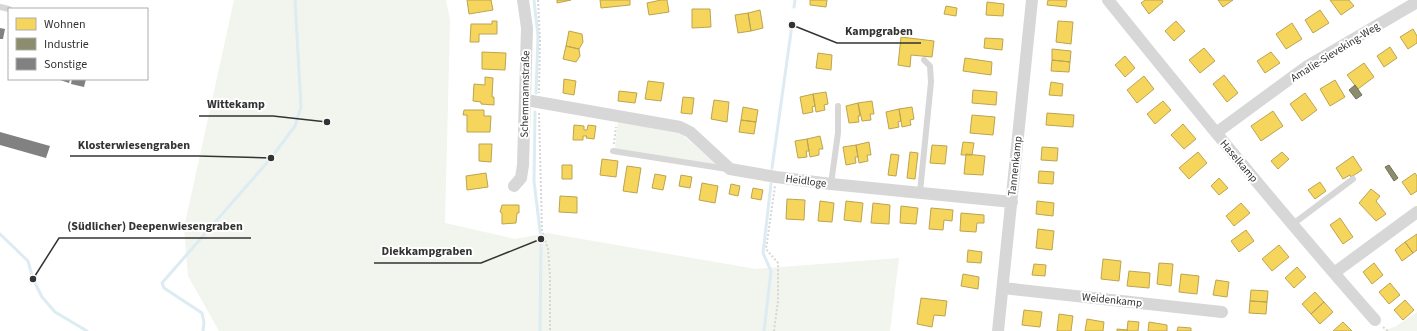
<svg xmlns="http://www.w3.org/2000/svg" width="1417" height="331" font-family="'Source Sans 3',sans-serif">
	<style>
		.green { fill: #f1f5ed }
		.homes { fill: #f6d55c; stroke: #bca450 }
		.industry { fill: #8c8c6e; stroke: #71715c }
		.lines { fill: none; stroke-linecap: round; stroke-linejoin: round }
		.stream { stroke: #ddebf3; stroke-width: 3 }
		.building { fill: #818181 }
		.path { stroke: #d6d6d6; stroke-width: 2; stroke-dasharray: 2 2; stroke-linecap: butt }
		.service { stroke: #d7d7d7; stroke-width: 6 }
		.minor { stroke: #d7d7d7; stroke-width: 12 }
		.labels { text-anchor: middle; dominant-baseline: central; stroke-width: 4; stroke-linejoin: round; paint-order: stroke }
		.street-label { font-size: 11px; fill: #333; stroke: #fff }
		.leader { fill: none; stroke: #333; stroke-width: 1.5 }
		.callout-dot { fill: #333; stroke: #fff; stroke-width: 1.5 }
		.callout-label { font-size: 12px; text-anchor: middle; font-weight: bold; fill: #333; stroke: #fff; stroke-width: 4; stroke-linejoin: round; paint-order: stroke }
	</style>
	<rect width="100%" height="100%" fill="#fff"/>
	<path class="green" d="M234 0H446L450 21 445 223 515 239 547 233 756 269 899 258 890 331H219L188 276 184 228Z
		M618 120 676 129 717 165 615 150Z
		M1417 312V331H1384L1396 326Z"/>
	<path class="homes" d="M467 0H491L493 10 469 14Z
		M557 0H571L557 3Z
		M600 0H630V5L601 8Z
		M661 0H667L669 12 649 15 647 3Z
		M810 0H827L826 7 810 5Z
		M1048 0H1067L1066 7 1047 5Z
		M1145 0H1162L1163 2 1149 14 1141 3Z
		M1218 0H1233L1223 7Z
		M1330 0H1349L1354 6 1341 15Z
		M987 2 1004 4 1003 16 986 15Z
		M946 6 957 8 956 16 944 14Z
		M692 9H710L711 27 692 28Z
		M760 10 763 28 751 31 748 13Z
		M1320 10 1329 23 1313 33 1305 20Z
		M748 13 751 31 738 33 735 15Z
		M492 21H497V34H479V42H470L471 24H492Z
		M1058 21 1073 22 1071 44 1056 42Z
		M1176 21 1185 31 1174 41 1165 31Z
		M1292 23 1302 39 1286 49 1276 34Z
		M1413 29 1417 36V43L1408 49 1400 37Z
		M569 31 582 34 583 42 579 49 566 46Z
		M901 37 934 41 932 57 911 55 910 67 898 65Z
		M985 38 1003 39 1002 50 984 48Z
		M566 46 579 49 580 56 576 62 563 59Z
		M1390 47 1397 58 1384 67 1377 56Z
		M1204 48 1215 61 1200 73 1189 60Z
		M1052 49 1071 51 1070 62 1052 60Z
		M482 52 506 53 505 70 482 69Z
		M1271 52 1280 63 1265 73 1257 61Z
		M818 53 832 55 831 70 816 68Z
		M1125 56 1135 68 1125 77 1115 65Z
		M965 58 992 62 991 75 963 71Z
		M1052 60 1070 62 1069 72 1051 71Z
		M1364 63 1374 77 1358 89 1347 75Z
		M1224 75 1238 93 1227 102 1213 84Z
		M1144 76 1154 89 1137 103 1127 90Z
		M485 77 493 78 492 97H494V105L481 104V102L473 101 474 84 485 85Z
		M564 79 576 81 574 95 563 93Z
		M1335 80 1345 97 1330 106 1320 89Z
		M648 81 664 83 661 101 645 99Z
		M1051 82 1063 84 1062 96 1049 95Z
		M973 90 997 92 996 105 972 103Z
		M619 91 637 93 635 103 618 101Z
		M826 92 828 104 824 105 825 110 816 112 813 94Z
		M1305 93 1317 110 1302 121 1290 104Z
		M813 94 815 106 812 107 813 112 803 114 800 97Z
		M683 97 694 98 692 114 681 113Z
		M714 100 729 102 727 122 711 119Z
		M872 101 874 114H870L871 120 862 121 858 103Z
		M1163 101 1171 110 1155 124 1147 114Z
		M858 103 860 116H858L859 122 849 123 846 106Z
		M743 107 758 110 756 122 741 120Z
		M912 107 914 119 910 120 911 125 902 127 899 109Z
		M899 109 901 121 898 122 899 127 889 129 886 112Z
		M464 110H484V116H491L490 132H467V115H463Z
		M1273 111 1283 126 1261 141 1251 126Z
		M1047 113 1074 115 1073 127 1046 125Z
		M972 115 995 117 993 135 970 133Z
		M741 120 756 122 754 134 739 132Z
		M1183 124 1196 139 1184 149 1171 135Z
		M574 125 584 126V130H587L588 125 596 126 594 139 586 138 587 136H583V140H573Z
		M820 136 823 149H819V155L810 157 807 139Z
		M807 139 809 151H806L807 157 798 158 795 141Z
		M869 142 871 155H867L868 161 859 163 856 145Z
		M963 142 974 143 972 155H961Z
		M479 144H492L491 162 479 161Z
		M856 145 858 157H855L856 163 846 165 843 147Z
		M932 145 947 146 945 164 930 163Z
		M1042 147 1058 148 1057 161 1041 160Z
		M910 152 918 153 915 179 907 178Z
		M1198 152 1207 163 1189 179 1179 168Z
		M1282 152 1289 159 1278 169 1271 161Z
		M891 154 899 155 896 176 888 175Z
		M966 154 985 156 983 175 964 174Z
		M1353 156 1362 170 1351 177 1350 175 1343 179 1336 168Z
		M602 159 618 161 616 177 600 175Z
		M562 165H572V179H562Z
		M627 166 641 168 637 193 623 191Z
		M1039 171 1054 172 1053 184 1038 183Z
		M486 173 488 187 467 190 466 176Z
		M1415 173 1417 176V191L1411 195 1402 182Z
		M655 174 666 176 663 190 652 188Z
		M681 175 692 177 690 188 679 186Z
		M1219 178 1228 188 1219 195 1211 186Z
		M1320 182 1326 191 1315 199 1308 190Z
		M702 183 718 186 715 203 699 200Z
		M731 184 740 186 738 196 729 194Z
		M753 188 763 190 761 200 751 198Z
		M1371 189 1380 196 1376 201 1386 214 1376 221 1359 203Z
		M560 196 577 197V213L559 212Z
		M787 199 805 200 804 220 786 219Z
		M820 201 834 203 832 222 818 221Z
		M846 201 863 203 861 222 844 220Z
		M1037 201 1054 203 1053 216 1036 214Z
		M873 203 890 205 889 224 871 223Z
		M1241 203 1250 213 1234 226 1226 216Z
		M502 205H519V213H517L516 223 502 224V213L500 212Z
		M901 206 918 208 916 224 900 223Z
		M931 208 953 210 952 221 944 220 943 230 929 229Z
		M961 213 984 215V223H977L976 232 960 231Z
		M1340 218 1353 237 1343 244 1330 225Z
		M1038 229 1054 231 1052 250 1036 248Z
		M1246 230 1254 241 1239 252 1231 241Z
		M1417 234V250L1413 253 1405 242Z
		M1405 242 1413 253 1402 261 1395 250Z
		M1279 245 1289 257 1272 271 1262 259Z
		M968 250 982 252 981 263 967 262Z
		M1103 259 1121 261 1119 281 1101 279Z
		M1159 263 1173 264 1171 286 1157 284Z
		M1374 263 1383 275 1372 284 1363 272Z
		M1034 264 1046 265 1045 276 1032 275Z
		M1297 267 1306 277 1294 288 1285 278Z
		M1129 271 1150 273 1149 288 1127 286Z
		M963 274 979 277 978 289 961 286Z
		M1181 274 1199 276 1197 294 1179 292Z
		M1216 280 1229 282 1227 297 1213 295Z
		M1390 283 1400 295 1389 304 1379 292Z
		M1251 290 1268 291 1267 302 1250 301Z
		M1315 292 1324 302 1311 314 1302 304Z
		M921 298 947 301 945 316 934 315 932 327 917 324Z
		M1405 300 1414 310 1403 320 1394 310Z
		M1250 301 1267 302 1266 314 1249 313Z
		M1324 302 1333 312 1320 324 1311 314Z
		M1024 310 1042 312 1040 327 1022 325Z
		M1059 314 1073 316 1071 331H1057Z
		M1087 319 1104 322 1103 331H1085Z
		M1128 321 1139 322 1138 331H1127Z
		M1149 322 1167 325V331H1148Z
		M1343 322 1352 331H1333Z
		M1178 327 1191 328V331H1177Z
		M1117 329 1128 330 1127 331H1117Z"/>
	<path class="industry" d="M1355 85 1362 95 1356 99 1349 90Z
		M1389 165 1398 178 1394 181 1385 167Z"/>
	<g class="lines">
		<path class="stream" d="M534 0 538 36 536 93
			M794 7 795 0
			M535 112 534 181 541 239 540 331
			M772 168 792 25
			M0 234 28 261 33 279 42 297 55 312 87 331
			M203 331 204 322 202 313 164 288 162 283 271 158 295 126 301 107 295 0
			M764 331 771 271 763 253 771 184"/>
	</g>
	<path class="building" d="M0 28 5 29 3 39H0Z
		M57 79H70L69 83Z
		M72 79H86L84 87 71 84Z
		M0 132 50 146 46 158 0 145Z"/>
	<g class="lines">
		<path class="path" d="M538 0 540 41 539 93
			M539 113 542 230 548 249 550 275V331
			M614 144 616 127
			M1383 327 1388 331
			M774 331 778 301V263L766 249 775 186"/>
		<path class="service" d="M0 7 9 9
			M613 151 727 169
			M831 184 838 133V106
			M920 192 931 82 930 66 924 60
			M1293 224 1353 179"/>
		<path class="minor" d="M1108 0C1195 108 1283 216 1375 320
			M526 100 680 127 690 132 730 169 776 177 831 184 1012 202
			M1216 133 1306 67 1417 2
			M514 186 521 178 523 165 527 28 523 0
			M1334 273 1417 212
			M1003 288 1222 312
			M998 331 1032 0"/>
	</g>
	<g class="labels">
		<g class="street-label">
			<text transform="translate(1335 52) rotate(-32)">Amalie-Sieveking-Weg</text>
			<text transform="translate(525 94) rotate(-89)">Schemmannstraße</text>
			<text transform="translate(1239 161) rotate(50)">Haselkamp</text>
			<text transform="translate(1015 166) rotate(-84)">Tannenkamp</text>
			<text transform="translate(806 181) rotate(7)">Heidloge</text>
			<text transform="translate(1112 300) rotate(6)">Weidenkamp</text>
		</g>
	</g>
	<path class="leader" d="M792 25L837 43H921M327 122L273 116H199M271 158L198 156H70M33 279L59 238H251M541 239L481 263H374"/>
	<g class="callout-dot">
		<circle cx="792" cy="25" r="4"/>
		<circle cx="327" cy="122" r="4"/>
		<circle cx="271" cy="158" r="4"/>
		<circle cx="33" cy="279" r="4"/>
		<circle cx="541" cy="239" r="4"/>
	</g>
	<g class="callout-label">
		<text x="879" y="35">Kampgraben</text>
		<text x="236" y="108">Wittekamp</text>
		<text x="134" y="149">Klosterwiesengraben</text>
		<text x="155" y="230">(Südlicher) Deepenwiesengraben</text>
		<text x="427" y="255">Diekkampgraben</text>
	</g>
	<rect x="8" y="8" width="140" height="72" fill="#ffffff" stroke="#adadad"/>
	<rect x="16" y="18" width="20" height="12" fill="#f6d55c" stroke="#adadad"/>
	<text x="44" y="28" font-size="12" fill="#333333">Wohnen</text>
	<rect x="16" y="38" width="20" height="12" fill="#8c8c6e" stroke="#adadad"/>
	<text x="44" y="48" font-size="12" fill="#333333">Industrie</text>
	<rect x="16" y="58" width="20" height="12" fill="#818181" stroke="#adadad"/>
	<text x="44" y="68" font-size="12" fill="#333333">Sonstige</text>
</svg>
